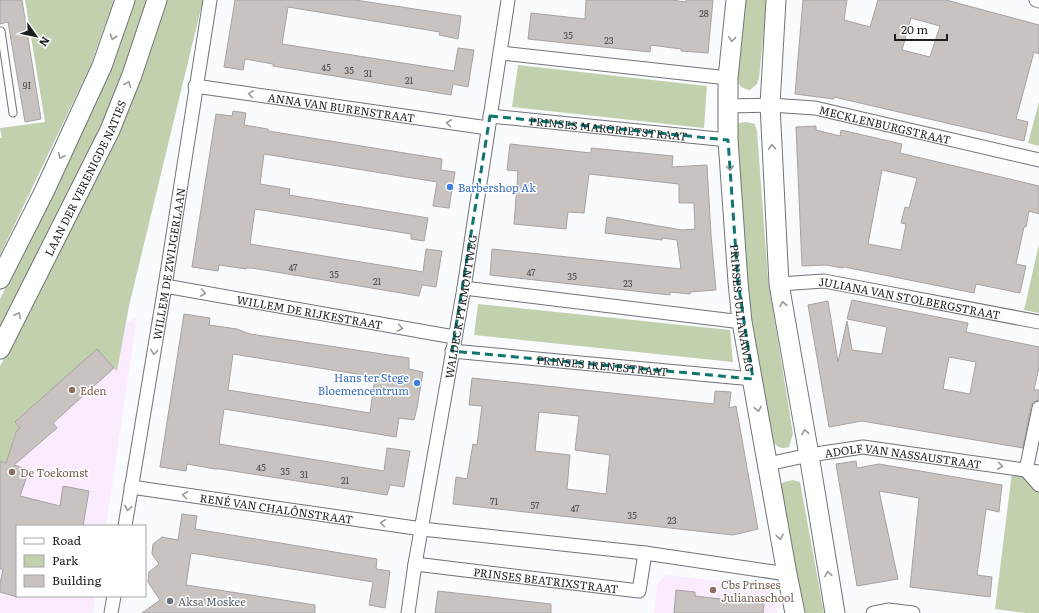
<svg xmlns="http://www.w3.org/2000/svg" width="1039" height="613" font-family="Literata,serif">
	<style>
		.education { fill: #faebff }
		.green { fill: #c2d1ad }
		.building { fill: #c8c3c1; stroke: #a7a2a0; fill-rule: evenodd }
		.lines { fill: none; stroke-linecap: round; stroke-linejoin: round }
		.lane-casing { stroke: #727377; stroke-width: 9 }
		.street-casing { stroke: #727377; stroke-width: 15 }
		.secondary-casing { stroke: #727377; stroke-width: 21 }
		.lane { stroke: #fff; stroke-width: 7 }
		.street { stroke: #fff; stroke-width: 13 }
		.secondary { stroke: #fff; stroke-width: 19 }
		.oneway { stroke: #9a9a9b }
		.marked { fill: none; stroke: #0f766e; stroke-width: 3; stroke-dasharray: 8 5; stroke-linejoin: round }
		.shop-dot { fill: #3f7fe0; stroke: #fff; stroke-width: 1.5 }
		.education-dot { fill: #8d6e63; stroke: #fff; stroke-width: 1.5 }
		.worship-dot { fill: #6b7280; stroke: #fff; stroke-width: 1.5 }
		.labels { text-anchor: middle; dominant-baseline: central; stroke-width: 3; stroke-linejoin: round; paint-order: stroke }
		.number-label { font-size: 9px; fill: #484748 }
		.street-label { font-size: 11px; fill: #1e1e20; stroke: #fff }
		.shop-label { font-size: 11px; fill: #366cbe; stroke: #fff; text-anchor: start }
		.education-label { font-size: 11px; fill: #785e54; stroke: #fff; text-anchor: start }
		.worship-label { font-size: 11px; fill: #5b616d; stroke: #fff; text-anchor: start }
	</style>
	<rect width="100%" height="100%" fill="#f9fbff"/>
	<path class="education" d="M137 317 106 526H17V596H95L93 613H0V443L30 387Z
		M665 575 765 586 774 595 777 613H654L657 585Z"/>
	<path class="green" d="M25 0H114L90 67 0 255V138H2L0 128 45 122Z
		M133 0H148L111 105 88 157 0 331V299L75 149 120 42Z
		M165 0H203L129 306 117 371 97 350 15 422 20 428 15 433 6 463 0 461V366L41 285Z
		M743 0H767L759 78 757 84 750 90C742 89 739 86 735 78Z
		M518 65 707 86 704 128 512 107Z
		M1039 102V146L1028 143Z
		M746 122 755 124 757 131 768 279 793 434 789 447C781 449 777 448 773 441L745 282 735 129 739 123Z
		M1039 244V313L1024 310Z
		M478 304 730 330 733 362 474 335Z
		M1012 472 1039 477V613H1026L995 609Z
		M793 480 800 482 824 613H804L780 485 784 482Z"/>
	<path class="building" d="M0 0H22L41 119 25 122 8 22 0 24Z
		M235 0H355L461 16 458 39 439 35 440 32 288 7 282 44 454 71 458 48 474 50 468 87 453 84 451 95 273 66V64L245 59 243 70 224 67Z
		M586 0H672L686 2V0H713L708 53 681 51V49L651 45 650 52 528 39 531 13 585 19Z
		M803 0H847L844 20 870 27 878 0H946L1039 25V54L1034 52 1016 119 1028 122 1024 141 834 97V99L795 94ZM911 18 940 26 930 57 902 50Z
		M233 111 246 113 244 125 268 129V131L442 159 441 170 455 172 449 208 433 206 437 182 264 154 260 184 290 189 289 195 428 218 424 241 411 239V234L255 209 250 244 423 272 426 249 442 251 436 287 422 285 419 296 252 268H246V269L219 265 218 271 192 267 216 114 232 116Z
		M816 126V130L840 136 841 130 902 144 900 153 1039 186V214L1029 211 1026 227H1024L1016 264 1026 266 1020 293 976 284 974 293 844 267 843 268 826 265 802 266 796 127ZM882 170 917 178 909 208 905 207 901 223 906 224 901 250 868 244Z
		M510 144 591 153V148L673 156 672 167 707 165 711 235 716 290 690 292V294L670 292V295L490 275 492 249 681 269 677 240 662 238V240L605 233 607 217 682 230 695 229 694 203H679V184L589 174 584 213 568 212 566 229 514 224 518 171 507 170Z
		M852 300 968 323 966 332 1039 347V367L1034 390H1039V400L1033 402 1031 406 1023 448 862 421 829 427 808 305 828 301 838 362 847 321 852 350 882 354 887 327 847 319ZM949 357 976 362 970 394 943 389Z
		M184 314 210 318 209 325 237 329 250 334 409 358V369L423 372 417 408 414 420 399 418 396 437 224 409 219 444 384 471 387 448 410 451 404 487 390 485 387 495 220 469H215L187 464 186 471 160 467ZM233 354 375 377 370 413 228 390Z
		M97 349 114 368 53 423 57 428 14 465 29 470 20 496 60 506 63 486 89 491 83 526H17V597L0 592V584L3 569H0V461L6 463 16 432 20 428 15 422Z
		M472 378 714 404 715 391 731 392 729 408 736 406 758 529 733 535 453 504 456 477 467 479 473 444 477 445 482 406 469 405ZM539 412 579 416 575 450 610 455 606 494 567 489 570 455 535 451Z
		M856 461 857 468 879 464 1002 485 999 512 986 509 977 575 992 577 990 597 910 587 919 498 879 491 898 579 857 586 836 464Z
		M182 514 197 516 195 529 377 559 376 569 390 571 385 608 369 605 373 582 191 553 186 585 315 605V613H142L160 600 148 582 149 572 159 564 152 554 153 544 162 537 178 540Z
		M676 590 695 592V596L764 604 763 613H674Z
		M438 591 551 604V613H435Z"/>
	<g class="lines">
		<defs>
			<path id="lane" d="M0 32 1 31 13 113"/>
			<g id="street">
				<path d="M1036 0 1039 1"/>
				<path d="M501 53 728 78"/>
				<path id="s1" d="M195 86 488 128"/>
				<path id="s2" d="M728 106 770 105 815 108 1039 160"/>
				<path id="s3" d="M490 116 728 140"/>
				<path id="s4" d="M779 284 824 281 1039 322"/>
				<path id="s5" d="M165 286 454 337"/>
				<path d="M464 288 742 322"/>
				<path id="s6" d="M452 351 753 379"/>
				<path d="M1039 408 1026 470 1039 485"/>
				<path id="s7" d="M768 464 809 455 863 447 1039 472"/>
				<path id="s8" d="M131 487 422 529 645 553 787 574"/>
				<path id="s9" d="M125 526 165 286 210 0"/>
				<path id="s10" d="M415 564 639 591 645 553"/>
				<path d="M111 613 114 596"/>
				<path id="s11" d="M408 613 415 564 464 288 508 0"/>
				<path d="M873 613 888 610 913 613"/>
			</g>
			<g id="secondary">
				<path id="s12" d="M736 0 728 78V140L738 282 742 322 787 574 795 613"/>
				<path d="M776 0 770 105 779 284 809 455 835 613"/>
				<path d="M0 279 44 192 102 66 125 0"/>
				<path id="s13" d="M0 349 110 130 132 75 157 0"/>
			</g>
		</defs>
		<use href="#lane" class="lane-casing"/>
		<use href="#street" class="street-casing"/>
		<use href="#secondary" class="secondary-casing"/>
		<use href="#lane" class="lane"/>
		<use href="#street" class="street"/>
		<use href="#secondary" class="secondary"/>
	</g>
	<defs><path id="oneway-chevron" d="M-2-3.5L2.5 0L-2 3.5" fill="none" stroke-width="1.6" stroke-linecap="round" stroke-linejoin="round"/></defs>
	<g class="oneway">
		<use href="#oneway-chevron" transform="translate(113 37) rotate(109)"/>
		<use href="#oneway-chevron" transform="translate(732 39) rotate(96)"/>
		<use href="#oneway-chevron" transform="translate(128 84) rotate(-68)"/>
		<use href="#oneway-chevron" transform="translate(251 94) rotate(-172)"/>
		<use href="#oneway-chevron" transform="translate(449 123) rotate(-172)"/>
		<use href="#oneway-chevron" transform="translate(772 147) rotate(-93)"/>
		<use href="#oneway-chevron" transform="translate(61 156) rotate(115)"/>
		<use href="#oneway-chevron" transform="translate(730 168) rotate(86)"/>
		<use href="#oneway-chevron" transform="translate(203 293) rotate(10)"/>
		<use href="#oneway-chevron" transform="translate(783 304) rotate(-100)"/>
		<use href="#oneway-chevron" transform="translate(18 315) rotate(-63)"/>
		<use href="#oneway-chevron" transform="translate(400 328) rotate(10)"/>
		<use href="#oneway-chevron" transform="translate(154 352) rotate(99)"/>
		<use href="#oneway-chevron" transform="translate(758 409) rotate(80)"/>
		<use href="#oneway-chevron" transform="translate(805 432) rotate(-100)"/>
		<use href="#oneway-chevron" transform="translate(1000 466) rotate(8)"/>
		<use href="#oneway-chevron" transform="translate(185 495) rotate(-172)"/>
		<use href="#oneway-chevron" transform="translate(128 508) rotate(99)"/>
		<use href="#oneway-chevron" transform="translate(383 523) rotate(-172)"/>
		<use href="#oneway-chevron" transform="translate(780 537) rotate(80)"/>
		<use href="#oneway-chevron" transform="translate(828 574) rotate(-99)"/>
	</g>
	<path class="marked" d="M490 116 728 140 738 282 753 379 452 351Z"/>
	<g class="shop-dot">
		<circle cx="450" cy="187" r="4"/>
		<circle cx="417" cy="383" r="4"/>
	</g>
	<g class="education-dot">
		<circle cx="72" cy="390" r="4"/>
		<circle cx="12" cy="472" r="4"/>
		<circle cx="713" cy="590" r="4"/>
	</g>
	<circle class="worship-dot" cx="170" cy="601" r="4"/>
	<g class="labels">
		<g class="number-label">
			<text x="704" y="13">28</text>
			<text x="568" y="35">35</text>
			<text x="609" y="40">23</text>
			<text x="326" y="67">45</text>
			<text x="349" y="70">35</text>
			<text x="368" y="73">31</text>
			<text x="409" y="80">21</text>
			<text x="27" y="85">9I</text>
			<text x="293" y="267">47</text>
			<text x="531" y="272">47</text>
			<text x="334" y="274">35</text>
			<text x="572" y="276">35</text>
			<text x="377" y="281">21</text>
			<text x="628" y="283">23</text>
			<text x="261" y="467">45</text>
			<text x="285" y="471">35</text>
			<text x="304" y="474">31</text>
			<text x="345" y="480">21</text>
			<text x="494" y="501">71</text>
			<text x="535" y="505">57</text>
			<text x="575" y="508">47</text>
			<text x="632" y="515">35</text>
			<text x="672" y="520">23</text>
		</g>
		<g class="street-label">
			<text stroke="none"><textPath href="#s1" startOffset="148">ANNA VAN BURENSTRAAT</textPath></text>
			<text stroke="none"><textPath href="#s2" startOffset="159">MECKLENBURGSTRAAT</textPath></text>
			<text stroke="none"><textPath href="#s3" startOffset="119">PRINSES MARGRIETSTRAAT</textPath></text>
			<text stroke="none"><textPath href="#s13" startOffset="191">LAAN DER VERENIGDE NATIES</textPath></text>
			<text stroke="none"><textPath href="#s9" startOffset="266">WILLEM DE ZWIJGERLAAN</textPath></text>
			<text stroke="none"><textPath href="#s4" startOffset="132">JULIANA VAN STOLBERGSTRAAT</textPath></text>
			<text stroke="none"><textPath href="#s11" startOffset="311">WALDECK PYRMONTWEG</textPath></text>
			<text stroke="none"><textPath href="#s12" startOffset="309">PRINSES JULIANAWEG</textPath></text>
			<text stroke="none"><textPath href="#s5" startOffset="147">WILLEM DE RIJKESTRAAT</textPath></text>
			<text stroke="none"><textPath href="#s6" startOffset="151">PRINSES IRENESTRAAT</textPath></text>
			<text stroke="none"><textPath href="#s7" startOffset="137">ADOLF VAN NASSAUSTRAAT</textPath></text>
			<text stroke="none"><textPath href="#s8" startOffset="147">RENÉ VAN CHALÔNSTRAAT</textPath></text>
			<text stroke="none"><textPath href="#s10" startOffset="132">PRINSES BEATRIXSTRAAT</textPath></text>
		</g>
		<g class="shop-label">
			<text x="458" y="187">Barbershop Ak</text>
			<text x="409" y="377" text-anchor="end">Hans ter Stege<tspan x="409" dy="13">Bloemencentrum</tspan></text>
		</g>
		<g class="education-label">
			<text x="80" y="390">Eden</text>
			<text x="20" y="472">De Toekomst</text>
			<text x="721" y="584">Cbs Prinses<tspan x="721" dy="13">Julianaschool</tspan></text>
		</g>
		<g class="worship-label">
			<text x="178" y="601">Aksa Moskee</text>
		</g>
	</g>
	<rect x="16" y="525" width="130" height="72" fill="#ffffff" stroke="#a5a5a6"/>
	<rect x="24" y="538" width="20" height="6" fill="#ffffff" stroke="#a5a5a6"/>
	<text x="52" y="545" font-size="12" fill="#1e1e20">Road</text>
	<rect x="24" y="555" width="20" height="12" fill="#c2d1ad" stroke="#a5a5a6"/>
	<text x="52" y="565" font-size="12" fill="#1e1e20">Park</text>
	<rect x="24" y="575" width="20" height="12" fill="#c8c3c1" stroke="#a5a5a6"/>
	<text x="52" y="585" font-size="12" fill="#1e1e20">Building</text>
	<g transform="translate(36 36) rotate(123)" stroke="#ffffff" stroke-width="3" paint-order="stroke">
	<path d="M0-3L7 15L0 10L-7 15Z" fill="#1e1e20"/>
	<text y="-6" font-size="11" font-weight="bold" text-anchor="middle" fill="#1e1e20">N</text>
	</g>
	<path d="M895 34v6h52v-6" fill="none" stroke="#1e1e20" stroke-width="2"/>
	<text x="901" y="34" font-size="12" fill="#1e1e20" stroke="#ffffff" stroke-width="3" paint-order="stroke">20 m</text>
</svg>
